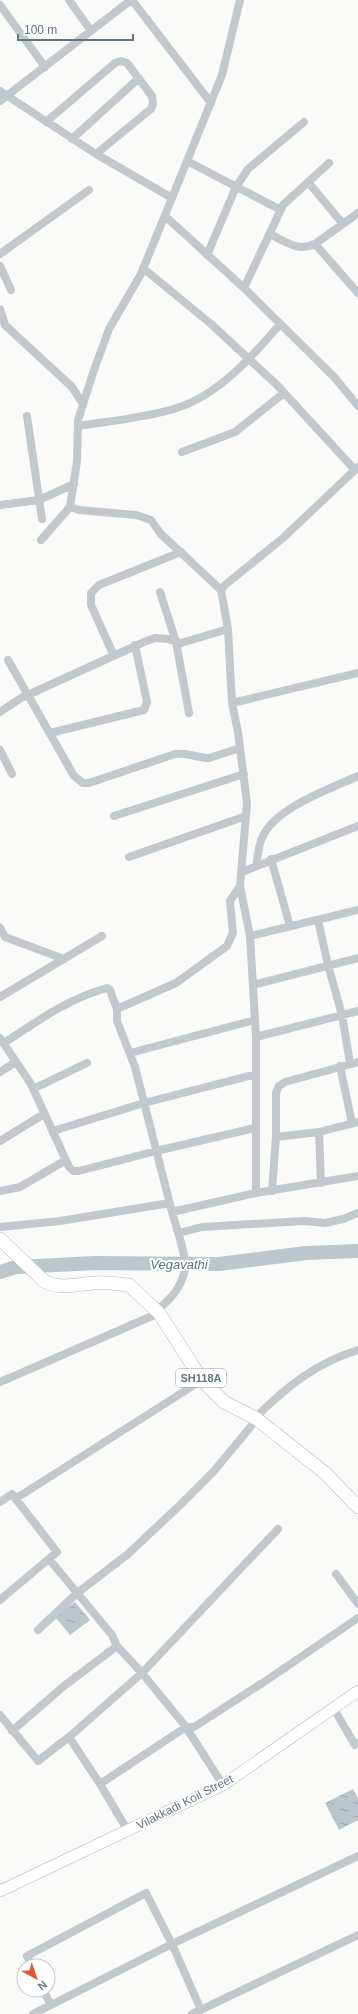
<svg xmlns="http://www.w3.org/2000/svg" width="358" height="2014" font-family="Arial,sans-serif">
	<style>
		.water { fill: url(#water-ripples) }
		.lines { fill: none; stroke-linecap: round; stroke-linejoin: round }
		.river { stroke: #bbc7cb; stroke-width: 14 }
		.secondary-casing { stroke: #b3babf; stroke-width: 12 }
		.primary-casing { stroke: #b5babe; stroke-width: 14 }
		.street { stroke: #c3c8cc; stroke-width: 8 }
		.secondary { stroke: #fff; stroke-width: 11 }
		.primary { stroke: #fff; stroke-width: 13 }
		.labels { text-anchor: middle; dominant-baseline: central; stroke-width: 4; stroke-linejoin: round; paint-order: stroke }
		.shield { fill: #fff; stroke: #939fa8; stroke-width: 1 }
		.shield-label { font-size: 11px; font-weight: bold; fill: #657683 }
		.street-label { font-size: 12px; fill: #657683; stroke: #fff }
		.water-label { font-size: 13px; font-style: italic; fill: #60757c; stroke: #fff }
	</style>
	<defs>
		<pattern id="water-ripples" width="26" height="14" patternUnits="userSpaceOnUse"><rect width="26" height="14" fill="#bbc7cb"/><path d="M2 4q2-2 4 0t4 0M15 11q2-2 4 0t4 0" fill="none" stroke="#9ca6aa"/></pattern>
	</defs>
	<rect width="100%" height="100%" fill="#fafaf8"/>
	<path class="water" d="M75 1602 90 1620 70 1635 55 1617Z
		M353 1789 358 1798V1820L339 1830 325 1803Z"/>
	<g class="lines">
		<path class="river" d="M0 1272 16 1267 95 1263 219 1264 306 1253 358 1251"/>
		<defs>
			<path id="secondary" d="M0 1891 223 1785 358 1691"/>
			<path id="primary" d="M0 1239 44 1281C60 1290 77 1284 94 1283 106 1282 118 1284 129 1285L159 1313 202 1380 224 1402 257 1419 325 1473 358 1507"/>
		</defs>
		<use href="#secondary" class="secondary-casing"/>
		<use href="#primary" class="primary-casing"/>
		<path class="street" d="M69 0 91 31
			M132 0 211 103
			M0 5 45 67
			M0 91 96 154 172 198
			M0 101 131 0
			M46 122 115 63 121 61 127 63 152 96 153 104 151 109 96 154
			M72 139 139 78
			M187 161 281 210
			M329 163 283 205 244 288 335 378 358 406
			M308 182 343 224
			M165 216 244 288
			M270 234C286 242 297 252 315 244L358 293
			M315 244 358 213
			M0 254 89 190
			M207 255 236 187 248 169 304 122
			M0 266 11 290
			M143 268 211 324 276 384 355 470
			M0 309 5 325 72 387 83 404
			M27 416 42 519
			M78 426C110 421 145 418 177 408 218 395 253 356 280 324
			M182 452 235 432 284 393
			M0 505 39 500 74 484
			M41 540 70 507
			M221 590 161 534 151 520 136 515 79 510 70 507 77 461 78 420 93 373 109 329 141 274 222 75 240 0
			M160 592 176 642 189 713
			M228 629 221 590 225 585 283 538 358 467
			M114 656 91 605V593L99 585 181 552
			M8 660 74 776 83 783H89L175 754C189 752 196 758 209 758L240 748
			M232 703 358 673
			M0 712 21 698 144 642 155 638 168 639 181 643 228 629 232 703 238 732 247 803 240 886 250 936 256 1037V1193L358 1176
			M50 733 144 710 147 702 135 645
			M0 750 12 774
			M114 816 244 774
			M129 857 246 816
			M271 859 290 926
			M256 866C258 857 258 847 262 838 274 808 330 789 358 776
			M242 872 358 826
			M318 920 328 965 342 1015 350 1063
			M0 928 5 937 64 959
			M250 936 358 910
			M253 985 358 958
			M0 997 102 936
			M256 1037 358 1011
			M0 1038 31 1084 69 1167 73 1171H79L156 1151 255 1128
			M4 1043C38 1021 67 999 107 988L110 990 117 1009
			M130 1053 255 1020
			M340 1066 352 1123
			M0 1072 16 1062
			M33 1089 87 1063
			M53 1131 144 1103 256 1074
			M319 1132 321 1183
			M276 1137 319 1132 358 1122
			M0 1141 44 1114
			M0 1191 20 1187 66 1160
			M272 1191 276 1137V1093L279 1086 285 1082 358 1062
			M172 1212 256 1193
			M0 1227 60 1221 170 1203
			M179 1233 202 1227 304 1221 325 1223 343 1219 358 1213
			M156 1311C170 1300 181 1288 185 1270 188 1261 175 1223 172 1212L135 1067 117 1021V1009L176 983 227 946 233 933 230 901 240 886
			M0 1382 159 1313
			M255 1418C285 1388 317 1362 358 1350
			M0 1502 12 1494 15 1498 23 1494 202 1380
			M49 1559 112 1635 117 1646 142 1673 278 1529
			M336 1574 358 1604
			M0 1600 57 1552 15 1498
			M38 1630 76 1594 128 1554 179 1506 214 1471 257 1419
			M334 1709 355 1745 358 1743
			M0 1715 38 1761 69 1737 142 1673 186 1727 223 1785
			M12 1731 64 1686 117 1646
			M69 1737 100 1784 128 1831
			M100 1784 186 1727H194L267 1680 358 1618
			M32 1966 27 1956 146 1893 172 1944 201 2010
			M43 1990 51 2005
			M33 2014 172 1944 358 1856
			M192 2014 358 1935"/>
		<use href="#secondary" class="secondary"/>
		<use href="#primary" class="primary"/>
	</g>
	<g class="labels">
		<rect class="shield" x="176" y="1369" width="50" height="18" rx="3"/>
		<g class="shield-label">
			<text x="201" y="1378">SH118A</text>
		</g>
		<g class="street-label">
			<text transform="translate(185 1802) rotate(-27)">Vilakkadi Koil Street</text>
		</g>
		<g class="water-label">
			<text x="179" y="1264">Vegavathi</text>
		</g>
	</g>
	<g transform="translate(36 1978) rotate(140)"><circle r="19" fill="#ffffff" stroke="#c1c8cd"/>
	<path d="M0-3L7 15L0 10L-7 15Z" fill="#e4572e"/>
	<text y="-6" font-size="11" font-weight="bold" text-anchor="middle" fill="#657683">N</text>
	</g>
	<path d="M18 34v6h115v-6" fill="none" stroke="#657683" stroke-width="2"/>
	<text x="24" y="34" font-size="12" fill="#657683" stroke="#ffffff" stroke-width="3" paint-order="stroke">100 m</text>
</svg>
